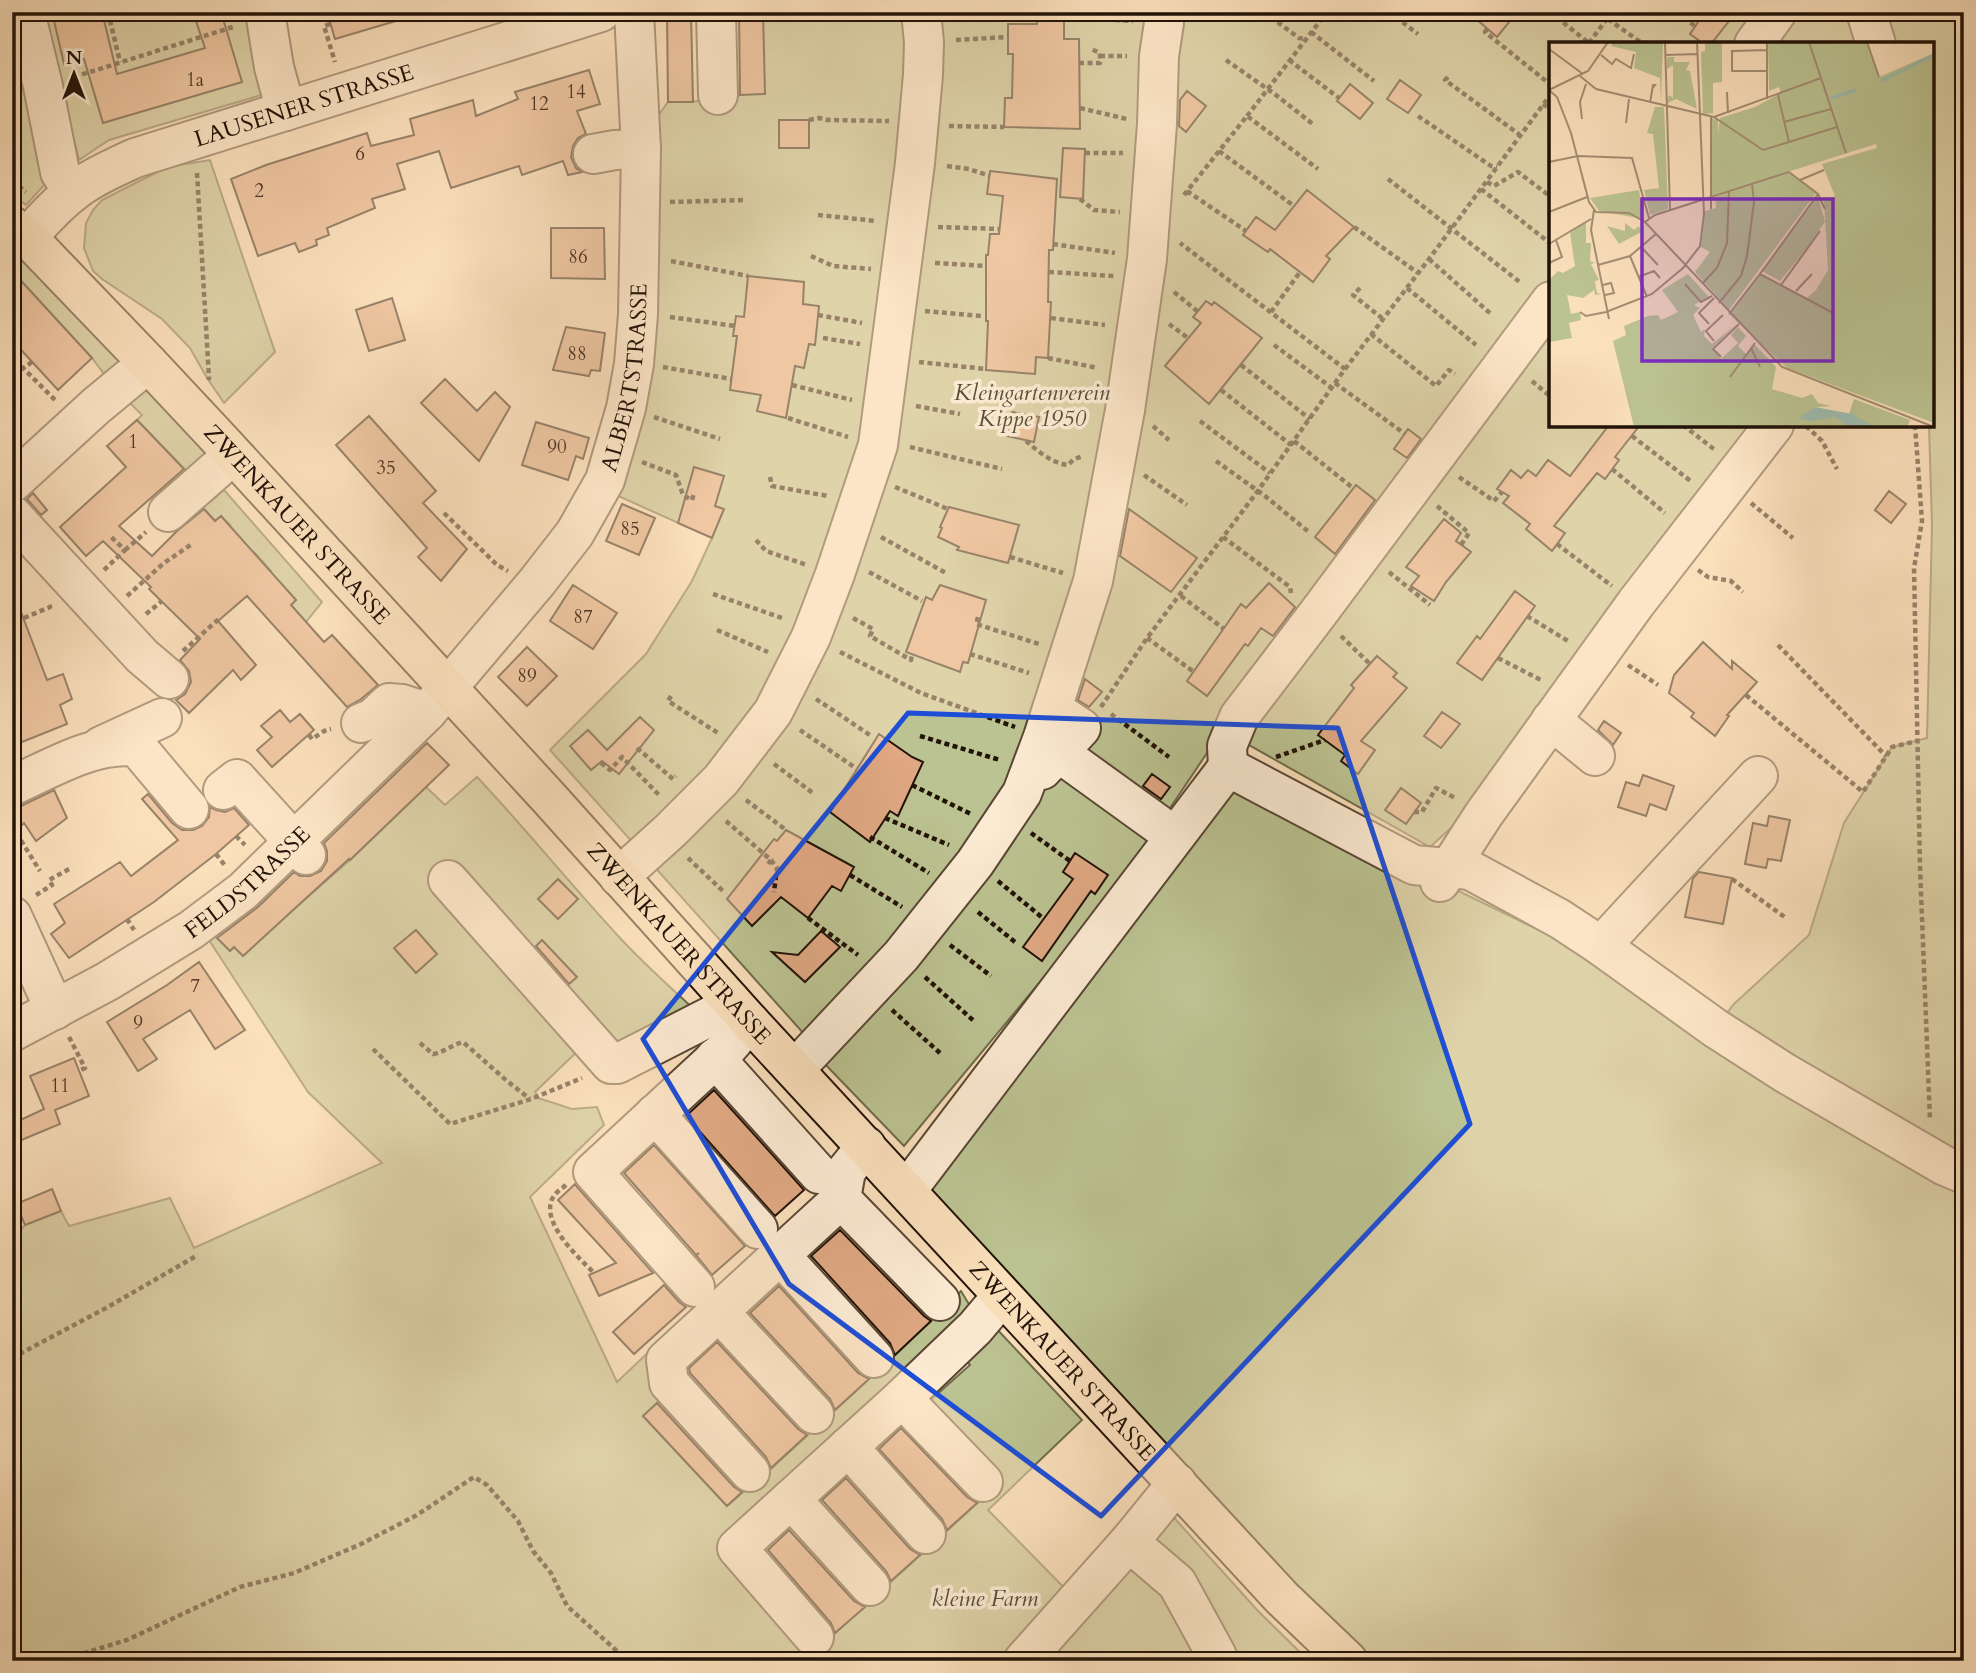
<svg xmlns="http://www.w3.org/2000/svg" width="1976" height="1673" font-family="Cardo,serif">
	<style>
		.green { fill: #bcc392; stroke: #6e6a4c; stroke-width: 2 }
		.building { fill: #dfa883; stroke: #211207; stroke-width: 2 }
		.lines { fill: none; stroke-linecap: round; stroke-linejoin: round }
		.minor-casing { stroke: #584634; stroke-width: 42 }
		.major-casing { stroke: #211207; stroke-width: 42 }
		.path { stroke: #211207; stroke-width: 4.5; stroke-dasharray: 5 3.5; stroke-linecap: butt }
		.minor { stroke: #fcebd3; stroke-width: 38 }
		.major { stroke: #fbe0bc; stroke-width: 38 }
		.marked { fill: none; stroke: #1d4ed8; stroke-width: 5; stroke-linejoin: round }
		.labels { text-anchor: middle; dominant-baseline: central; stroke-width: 7; stroke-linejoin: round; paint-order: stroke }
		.number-label { font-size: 19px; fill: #503826 }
		.street-label { font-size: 23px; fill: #211207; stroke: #fcebd3 }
		.park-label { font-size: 23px; font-style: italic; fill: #575038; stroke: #fcebd3 }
		.inset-river { fill: none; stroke: #9fbdb0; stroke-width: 3.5 }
		.inset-road { fill: none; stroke: #a48e74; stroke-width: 2 }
		.view { fill: #7b2cbf; fill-opacity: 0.15; stroke: #7b2cbf; stroke-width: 3.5 }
		.inset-edge { fill: none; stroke: #211207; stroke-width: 3.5 }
	</style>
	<rect width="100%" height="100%" fill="#fbe0bc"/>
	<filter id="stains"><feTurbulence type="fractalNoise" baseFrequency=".00286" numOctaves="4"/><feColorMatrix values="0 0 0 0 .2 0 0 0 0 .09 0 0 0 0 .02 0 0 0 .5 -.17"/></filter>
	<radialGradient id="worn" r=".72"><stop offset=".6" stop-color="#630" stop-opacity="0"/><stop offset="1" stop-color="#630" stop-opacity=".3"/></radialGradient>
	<path class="green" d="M42 12H251L265 94 109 140 79 160Z
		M763 12H1766L1744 44H1551V295L1213 744 1156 829 1093 918 904 1146 823 1062 805 1035 550 750 646 654 692 581 712 538 616 495 655 120 668 102 734 100 740 95Z
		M1793 12H1849L1863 44H1771Z
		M1887 12H1964V1661H1348L907 1190 1228 767 1440 882 1551 936 1601 946 1715 1028 1734 1004 1809 935 1844 823 1892 747 1927 738 1932 525 1929 425H1932V44H1890L1883 14Z
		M12 47 47 182 26 205 12 195Z
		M210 160 275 352 224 403 207 378 190 348 162 319 102 279 93 271 84 248 86 223 93 210 102 200 167 167Z
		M12 247 121 358 117 368 107 378 92 358 12 271Z
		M1551 333V425H1762L1473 808 1430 847 1240 740 1428 499 1497 401Z
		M152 384 209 453 194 479 137 420 142 415 126 399Z
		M224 490 322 602 306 622 291 605 296 600 287 590 265 577 271 571 254 552 247 557 224 531 230 525 221 516 215 521 193 497 199 492 210 502Z
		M477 777C526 829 571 885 620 938 644 964 671 988 697 1012L639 1045 585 1044 535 1092 538 1098 572 1109 597 1107 604 1125 530 1197 617 1382 654 1347 662 1399 643 1416 727 1506 771 1469 895 1355 961 1291 970 1306 719 1547 812 1654 981 1500 924 1406 970 1365 961 1354 994 1326 1082 1420 988 1510 1080 1604 1168 1511 1258 1611 1309 1661H12V1240L25 1225 61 1211 69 1226 170 1198 194 1248 382 1163 308 1092 207 937 250 905 272 928 350 860 426 787 445 805Z"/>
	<path class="building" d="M52 12H102L117 74 205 48 193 12H221L242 82 103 123 84 59 64 64Z
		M327 12H405L406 18 335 39Z
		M667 12H691L693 102H668Z
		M739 12H763L765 94 740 95Z
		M1468 12H1499L1510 21 1497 37Z
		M1705 12H1736L1711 44H1704L1690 34Z
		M1037 13H1064V39H1079L1080 129 1004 127 1005 98H1012L1013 54H1008V24H1037Z
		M589 70 600 104 577 111 586 134 578 138 573 146 571 157 576 168 582 172 568 175 563 161 522 175 519 166 451 188 439 151 397 164 405 189 372 199 375 208 327 228 329 235 316 240 317 245 299 252 295 243 258 256 231 179 266 165 367 133 371 146 414 135 410 119 473 100 476 116 518 99 515 92Z
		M1400 80 1421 95 1408 113 1387 99Z
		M1350 84 1373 103 1360 119 1337 101Z
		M1187 91 1206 106 1186 132 1179 126 1180 100Z
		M779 120H809V148H779Z
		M1063 148 1085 149 1083 199 1060 197Z
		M990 171 1057 179 1053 250H1049L1048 302H1051L1048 358 1036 357 1035 374 986 370 988 321H986V255H988L990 234H999L1003 196 987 194Z
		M1307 190 1354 227 1326 256 1330 259 1313 282 1270 249 1268 252 1243 235 1256 217 1275 230Z
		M551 228H604L605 279 551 278Z
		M12 271 92 358 58 390 12 340Z
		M748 276 804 282 803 304 819 306 815 345 809 344 804 368 795 366 786 418 757 411 761 395 730 390 737 336H733L736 316 744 317Z
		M392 298 405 340 369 351 356 310Z
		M1206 301 1212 305 1214 302 1262 338 1209 404 1165 366 1201 323 1193 317Z
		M566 327 605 333 600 371 591 370 589 376 553 370Z
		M445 379 477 411 495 392 510 407 479 461 421 403Z
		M1012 412 1039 417 1034 442 1007 436Z
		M369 416 436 491 423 503 467 549 441 581 418 557 427 548 336 445Z
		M137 420 184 469 119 526 152 556 177 531 204 509 215 521 221 516 296 600 291 605 324 642 332 635 378 685 361 699 347 707 247 596 218 621 256 665 241 680 233 670 189 713 176 700 185 694 191 682 189 671 180 660 200 639 149 589 151 587 103 541 86 556 60 527 126 467 107 446Z
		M536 422 589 438 583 459 576 456 568 480 522 465Z
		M1609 425H1640L1615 457 1619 460 1605 479 1597 473 1554 526 1565 533 1552 551 1526 529 1530 524 1503 503 1509 496 1497 489 1511 470 1521 478 1528 470 1536 476 1548 460 1570 476Z
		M1408 429 1421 439 1407 458 1394 449Z
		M694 467 724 476 715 506 724 509 712 538 678 523Z
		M1356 485 1375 500 1335 554 1315 537Z
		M1889 491 1906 504 1891 523 1875 510Z
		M33 493 47 510 41 515 27 499Z
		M622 504 655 518 639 555 606 541Z
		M949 507 1019 525 1008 563 957 550 959 547 938 537 942 528 940 527Z
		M1129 509 1197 558 1171 592 1120 556Z
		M1444 519 1461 533 1456 541 1471 552 1446 582 1434 601 1411 586 1419 576 1406 567Z
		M1269 583 1295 607 1273 636 1261 628 1248 646 1245 644 1207 696 1187 681 1238 608 1241 604 1246 608Z
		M573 585 617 613 593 649 550 621Z
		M940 585 986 600 968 663 963 662 960 672 906 652 926 597 932 600Z
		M1515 591 1535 606 1482 680 1457 663 1477 636 1480 639Z
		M14 594 47 680 63 674 72 699 60 705 67 724 12 746V595Z
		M1703 642 1732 669V661L1757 682 1727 715 1729 716 1715 736 1691 717 1694 713 1669 693 1674 675Z
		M527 647 557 676 527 706 498 677Z
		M1377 656 1397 673 1393 677 1407 688 1361 741 1375 750 1358 774 1341 761 1345 755 1318 735 1354 688 1351 685Z
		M1085 679 1102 692 1089 707 1078 700Z
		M280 710 290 722 300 714 314 730 272 767 257 750 272 737 261 726Z
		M1442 712 1460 724 1441 748 1424 736Z
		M640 717 654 730 619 774 602 761 591 770 570 746 588 730 607 750Z
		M1604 721 1621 733 1613 745 1598 730Z
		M879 734 912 757 923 762 898 816 890 811 870 842 830 812Z
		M427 743 449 765 350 860 349 859 243 956 234 947 230 951 217 938 258 907 294 872 300 876H310L321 871 327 861V851L324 843Z
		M1152 774 1170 787 1161 799 1143 786Z
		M1643 775 1674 786 1666 810 1650 804 1646 816 1618 807 1626 782 1639 786Z
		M1401 788 1421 803 1406 824 1385 810Z
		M54 790 67 818 36 841 24 823 22 825 12 812V808L21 806Z
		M148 794 172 823 182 830H193L202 826 209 817 210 807 216 810 225 812 234 808 249 825 216 854 154 902 69 958 51 934 65 923 54 904 120 862 131 876 178 840 142 799Z
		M1769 816 1790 820 1781 861 1768 859 1766 868 1745 864 1753 823 1767 826Z
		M786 830 854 867 841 891 832 886 808 918 781 897 752 926 727 899 774 839 777 841Z
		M1075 853 1108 875 1095 894 1091 891 1042 961 1023 947 1073 879 1063 872Z
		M1699 872 1732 878 1723 924 1685 917 1693 878Z
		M558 879 578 899 558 919 538 899Z
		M416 930 437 954 416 973 394 948Z
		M821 931 840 947 805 982 772 952 798 955Z
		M542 940 577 977 569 984 536 946Z
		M199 962 245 1030 215 1049 190 1010 143 1039 157 1059 138 1071 107 1022 167 985Z
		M74 1058 89 1096 55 1110 60 1124 12 1144V1124L44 1109 30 1076Z
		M714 1090 804 1190 775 1216 686 1116Z
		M654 1145 745 1246 712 1275 696 1255 699 1253 696 1255 624 1173Z
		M575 1184 577 1187 653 1273 599 1296 589 1275 616 1263 558 1200Z
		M52 1189 61 1211 25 1225 16 1204Z
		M840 1230 924 1316 931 1321 895 1355 890 1343 811 1256Z
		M664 1285 679 1302 686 1307 634 1354 613 1332Z
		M779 1286 858 1373 869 1379 835 1410 830 1399 750 1313Z
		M717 1342 798 1429 807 1435 771 1468 766 1457 690 1373 689 1368Z
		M657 1403 734 1487 742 1492 727 1506 643 1416Z
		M901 1428 967 1497 977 1503 947 1530 942 1519 879 1449Z
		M846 1478 910 1549 920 1555 891 1581 886 1571 822 1500Z
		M789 1530 854 1601 865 1607 835 1633 831 1623 768 1550Z"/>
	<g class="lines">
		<defs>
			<g id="minor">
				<path d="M25 12 43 86 60 172 73 192"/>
				<path d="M265 12 274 67 286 111"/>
				<path d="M716 12 718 95"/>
				<path d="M1866 12 1876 44"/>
				<path d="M1754 44 1777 12"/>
				<path d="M593 154 615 150 641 149"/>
				<path id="s1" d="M27 237C46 217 65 195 89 181 104 172 120 165 135 158L601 12"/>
				<path d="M12 483 96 406 148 363"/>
				<path d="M168 512 233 455"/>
				<path d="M12 515 142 656 169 679"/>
				<path d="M1551 720 1595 756"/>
				<path d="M361 723 373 718 389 703 402 704 427 712"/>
				<path d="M101 746 162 718"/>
				<path d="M1058 752 1159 825"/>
				<path d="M1228 767 1227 746 1239 717 1316 616 1551 301"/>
				<path d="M1042 770 1081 728 1052 709"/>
				<path d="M12 786C50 769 95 741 137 747L189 809"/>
				<path d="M223 790 237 779 306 855"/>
				<path d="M619 877 671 830 721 780 773 712 811 637 835 574 878 445 915 163 923 75 924 42 921 12"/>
				<path d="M448 880 611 1064H617L713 1015 730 1000"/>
				<path d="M1440 882 1484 814 1636 603 1774 425"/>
				<path d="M12 916 55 1010"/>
				<path d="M1601 946 1758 776"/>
				<path id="s2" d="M12 1032 108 981 191 930 243 891 427 712 537 582 575 533 605 480 626 408 634 364 638 314 641 149 634 12"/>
				<path d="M715 1058 819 1174"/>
				<path d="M795 1069 901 956 975 863 1022 793 1043 737 1093 581 1125 410 1147 259 1157 124 1159 56 1164 23 1163 12"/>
				<path d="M655 1114 758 1229"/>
				<path d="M866 1146 846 1171 841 1199 940 1301"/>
				<path d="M907 1190 1228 767 1414 865 1470 870 1560 919 1601 946 1715 1028 1785 1073 1945 1166 1964 1174"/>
				<path d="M780 1255 874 1358"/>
				<path d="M695 1287 593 1172 729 1046 750 1022"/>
				<path d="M719 1312 814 1414"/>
				<path d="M902 1398 983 1482"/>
				<path d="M848 1447 926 1534"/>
				<path d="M750 1472 669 1383 666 1360 841 1199"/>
				<path d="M791 1499 870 1586"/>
				<path d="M1129 1542 1177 1583 1217 1656V1661"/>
				<path d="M814 1637 737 1548 902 1398 975 1328 1002 1296"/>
				<path d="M1023 1661 1129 1542 1177 1483"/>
			</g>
			<g id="major">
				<path id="s3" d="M12 226 27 237 148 363 221 441 549 798 750 1022 1282 1598 1348 1661"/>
			</g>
		</defs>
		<use href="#minor" class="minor-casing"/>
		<use href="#major" class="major-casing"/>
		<path class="path" d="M108 12 120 62
			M1264 12 1299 38 1305 39
			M1389 12 1418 34
			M1550 12 1589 43
			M1677 12 1695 26
			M1900 16 1912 12
			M1064 17 1133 21
			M1608 19 1643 44
			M330 24 324 26 335 62
			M1487 29 1485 32 1551 85
			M1311 32 1374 81
			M956 40 1008 37
			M1589 43 1612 12
			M1100 56H1127
			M1226 60 1276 95 1314 125
			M1289 60 1339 98
			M1079 63H1100V53L1091 49
			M74 77 236 26
			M1448 77 1445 80 1520 135
			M1543 104 1551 110
			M1080 108 1127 119
			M1247 116 1327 12
			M1418 116 1491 166 1497 167
			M809 120 819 118 828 120 889 121
			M949 126 1004 127
			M1219 151 1294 206
			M1085 153H1123
			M947 166 969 169 990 176
			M197 173 209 378 208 380
			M1388 179 1521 283
			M12 181 26 192
			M1487 182 1494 186 1518 172 1551 197
			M1481 189 1551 244
			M1187 191 1246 231
			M1184 195 1247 116 1318 169
			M1080 199 1094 210 1120 212
			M670 202 746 200
			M818 215 877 221
			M938 227 1000 229
			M1354 227 1418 273
			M1053 244 1115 253
			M811 256 833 266 871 269
			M1429 259 1491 314
			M671 261 748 276
			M935 263 986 266
			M1049 272 1114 276
			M1360 288 1353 295 1383 319
			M1407 288 1476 345
			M1174 292 1197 311
			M925 311 981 316
			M1271 312 1300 272
			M818 315 862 323
			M670 317 735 326
			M1051 318 1105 325
			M1169 324 1188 338
			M1371 334 1436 386 1449 370 1455 374
			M823 338 860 344
			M1274 345 1332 388
			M1048 358 1098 368
			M32 362 23 368 55 400
			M919 362 986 369
			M1241 365 1310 419
			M663 367 731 379
			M1345 369 1429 259 1551 94
			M1532 381 1551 397
			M1335 383 1405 434
			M792 385 852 400
			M1221 390 1291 445
			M916 406 960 414
			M654 417 720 439
			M788 418 848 437
			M1200 421 1270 473
			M1683 425 1715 450
			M1915 425 1922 521 1914 568 1920 867 1930 1120
			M1153 426 1169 440
			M1806 426 1822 441 1837 469
			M1632 436 1692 482
			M1026 441C1038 451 1051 463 1068 465L1074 459 1084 456
			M1294 441 1353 488
			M910 447 1002 469
			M1216 461 1265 496 1310 533
			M642 462 676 475 683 495 692 500 694 493
			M1612 469 1665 513
			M1144 475 1187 505
			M770 477 772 486 828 496
			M1459 477 1494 501 1502 492
			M895 487 948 509
			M1751 503 1793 538
			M1437 506 1469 533 1461 545
			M444 513 497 565 508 571
			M881 537 946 573
			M1223 537 1290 587 1291 593
			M756 540 766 551 807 565
			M1557 544 1612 586
			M125 550 146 532
			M1010 557 1063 573
			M104 570 125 550 109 535
			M1698 570 1708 577 1731 581 1743 592
			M869 572 922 601
			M1389 572 1430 605
			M713 594 785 619
			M127 596 164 563 192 544
			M1181 596 1224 629
			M146 614 162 601
			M1527 616 1568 641
			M978 617 976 624 1039 644
			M24 618 50 607 48 602
			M853 618 873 629 870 636 911 660 912 655
			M717 630 768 652
			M1341 636 1370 664
			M1147 638 1194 672
			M1778 645 1886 756
			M183 651 221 617
			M840 652 921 693 1015 727
			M970 654 1029 673
			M1498 658 1541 680
			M1628 665 1658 685
			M1746 695 1863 792 1892 747 1917 741
			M671 696 668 701 718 733
			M816 699 870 735
			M1101 707 1147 638 1257 492 1345 369 1180 243
			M1111 714 1169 757
			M800 730 857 769
			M309 735 312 739 324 731 331 729
			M920 736 1000 760
			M637 748 673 779 676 776
			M1276 757 1325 740
			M601 763 610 770 622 757 660 796
			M774 764 813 793
			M912 785 971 814
			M746 800 786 830
			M1414 812H1422L1436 788 1457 799
			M885 818 949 845
			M726 821 771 860 767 866
			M12 826 40 871
			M1031 833 1070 861
			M236 836 245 845
			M870 837 929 873
			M216 854 226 867
			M688 858 725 893
			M771 860 777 868 774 892
			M850 875 902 907
			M1732 879 1786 918
			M998 881 1044 919
			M36 895 52 885 49 880 71 868
			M978 912 1015 942
			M808 918 858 955
			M127 919 134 930
			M950 945 991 976
			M925 977 975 1022
			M892 1010 940 1053
			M69 1037 85 1068 79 1071
			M420 1043 433 1054C445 1052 451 1045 463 1042L507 1081 530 1099
			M373 1049 450 1124 531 1099 582 1078
			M566 1185C560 1190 553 1194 551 1202 544 1226 579 1258 594 1273
			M12 1218 21 1215
			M12 1358 106 1308 196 1256
			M59 1661 127 1640 240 1587 294 1573 361 1544 417 1515 474 1477 487 1485 518 1521 533 1551 551 1573 567 1606 628 1661"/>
		<use href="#minor" class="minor"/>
		<use href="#major" class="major"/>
	</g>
	<path d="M0 0H1976V1673H0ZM908 713 1338 728 1470 1124 1101 1516 789 1284 643 1039Z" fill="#fbe0bc" fill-opacity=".55" fill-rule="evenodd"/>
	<path class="marked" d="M908 713 1338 728 1470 1124 1101 1516 789 1284 643 1039Z"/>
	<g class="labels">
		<g class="number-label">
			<text x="195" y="80">1a</text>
			<text x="576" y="92">14</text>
			<text x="539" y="104">12</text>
			<text x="360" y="154">6</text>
			<text x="259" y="191">2</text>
			<text x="578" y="257">86</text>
			<text x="577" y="354">88</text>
			<text x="133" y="442">1</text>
			<text x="557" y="447">90</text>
			<text x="386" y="468">35</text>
			<text x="630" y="529">85</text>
			<text x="583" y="617">87</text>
			<text x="527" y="676">89</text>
			<text x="195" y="986">7</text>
			<text x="138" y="1023">9</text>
			<text x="60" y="1086">11</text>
		</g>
		<g class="street-label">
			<text stroke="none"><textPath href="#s1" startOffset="312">LAUSENER STRASSE</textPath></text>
			<text stroke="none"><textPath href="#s2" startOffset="926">ALBERTSTRASSE</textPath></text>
			<text stroke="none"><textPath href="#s3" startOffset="413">ZWENKAUER STRASSE</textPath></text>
			<text stroke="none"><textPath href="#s2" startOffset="280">FELDSTRASSE</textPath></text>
			<text stroke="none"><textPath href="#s3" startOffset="980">ZWENKAUER STRASSE</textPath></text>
			<text stroke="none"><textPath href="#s3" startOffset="1547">ZWENKAUER STRASSE</textPath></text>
		</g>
		<g class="park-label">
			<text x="1032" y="392">Kleingartenverein<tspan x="1032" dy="26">Kippe 1950</tspan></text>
			<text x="985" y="1598">kleine Farm</text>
		</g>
	</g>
	<g transform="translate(1549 42)">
		<rect width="385" height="385" fill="#fbe0bc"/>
		<path d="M64 0H114L112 59 111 36 85 26 87 10 62 4ZM173 0V40L164 41V71L154 72 152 10 156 9V2ZM219 0H317L330 35 385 11V381L238 326 180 272 211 232 258 256 267 248 279 228 275 159 286 154 273 122 328 106 327 102 162 154 163 76 169 78V92L171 76 206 65 232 51 230 45 220 49ZM118 15H125V20H141L137 28 141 29 148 67 127 57 118 61 120 53 124 56V23L118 27ZM106 65H115L119 167 101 173 95 148 110 146 104 92 98 91ZM240 131 267 151 180 268 146 230 161 210 152 205 156 169 167 166 166 155ZM90 148 95 177 50 169 41 156ZM269 154 276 180 257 207 231 239 213 229ZM37 180V201H42L41 219 46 221 42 222 50 238 46 239 48 251 53 252 46 253 45 248 34 256 18 253 22 272 31 270 32 278 20 281 23 296 0 300V238L9 229 14 231 26 224 21 191ZM76 181 85 188 90 184 92 190 70 202 58 184 76 189ZM139 232 160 255 145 263 151 266 144 273 152 290 156 287 155 294 163 302 187 283 163 306 172 317 189 301 182 293 189 285 197 294 189 304 197 312 206 303 227 325 223 347 253 356 263 352 269 361 282 364 267 365 254 377 286 375 299 385H85L64 299 77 293 75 284 99 274 109 273 112 278 129 270 113 248ZM305 357 361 378 358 385H325L310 378 300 372Z" fill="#bcc392"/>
		<path d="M266 365 303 372 325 385H299L286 375 262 379 249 376Z" fill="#9fbdb0"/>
		<path class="inset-river" d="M332 39 385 13M282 56 307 48"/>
		<path class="inset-road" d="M116 0 121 168M218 0V57M260 0 297 111M318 0 330 35M0 7 34 32M52 13 63 22 67 17 82 26 85 12M116 13 149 12M218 29H183V9L218 8M31 34 47 47 165 75 272 36M0 48 8 55 22 91 40 160 47 170 80 171 96 180 233 325 385 385M0 48 39 29 59 0M178 50 179 71M229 53 240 100M101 61 104 43H106L103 47M165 75 214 108 288 85M33 77 31 60 37 42M235 80 282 67M77 81 80 57M0 120 29 114 83 116 100 176M251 138 275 128M162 167V74M45 168 42 188 60 277M0 170 38 155M96 180 106 173 240 130 269 152 276 167M0 202 42 177M93 206 109 223M81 214 98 255M0 221 13 215 7 198M49 223 81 214 107 192M211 232 269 152M89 235 105 229 111 236M136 242 152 260 163 254M153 242 168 226 178 201 180 149M54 243 62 241 65 251 56 253M232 243 271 189M247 249 263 232M170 261 192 234 198 214 205 160 203 142M31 270 37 274 57 270 103 252 134 226 151 204 155 172 148 0M180 272 211 232 286 272M160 282 150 271 165 256M165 299 157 289 174 273M202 306 211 325M172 315 164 307 190 282M181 335 206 301"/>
		<path class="view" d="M93 157H284V319H93Z"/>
		<rect width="385" height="385" class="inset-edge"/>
	</g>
	<rect width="1976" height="1673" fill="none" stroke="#fbe0bc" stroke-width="42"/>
	<rect x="14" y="14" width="1948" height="1645" fill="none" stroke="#211207" stroke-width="3.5"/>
	<rect x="21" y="21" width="1934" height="1631" fill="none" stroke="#211207" stroke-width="2"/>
	<g transform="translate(74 74)" stroke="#fcebd3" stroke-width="5" paint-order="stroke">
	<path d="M0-5L12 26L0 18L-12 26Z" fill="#211207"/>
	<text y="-10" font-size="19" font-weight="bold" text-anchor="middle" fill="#211207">N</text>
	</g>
	<rect width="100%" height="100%" filter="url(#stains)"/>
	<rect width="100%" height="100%" fill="url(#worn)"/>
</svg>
